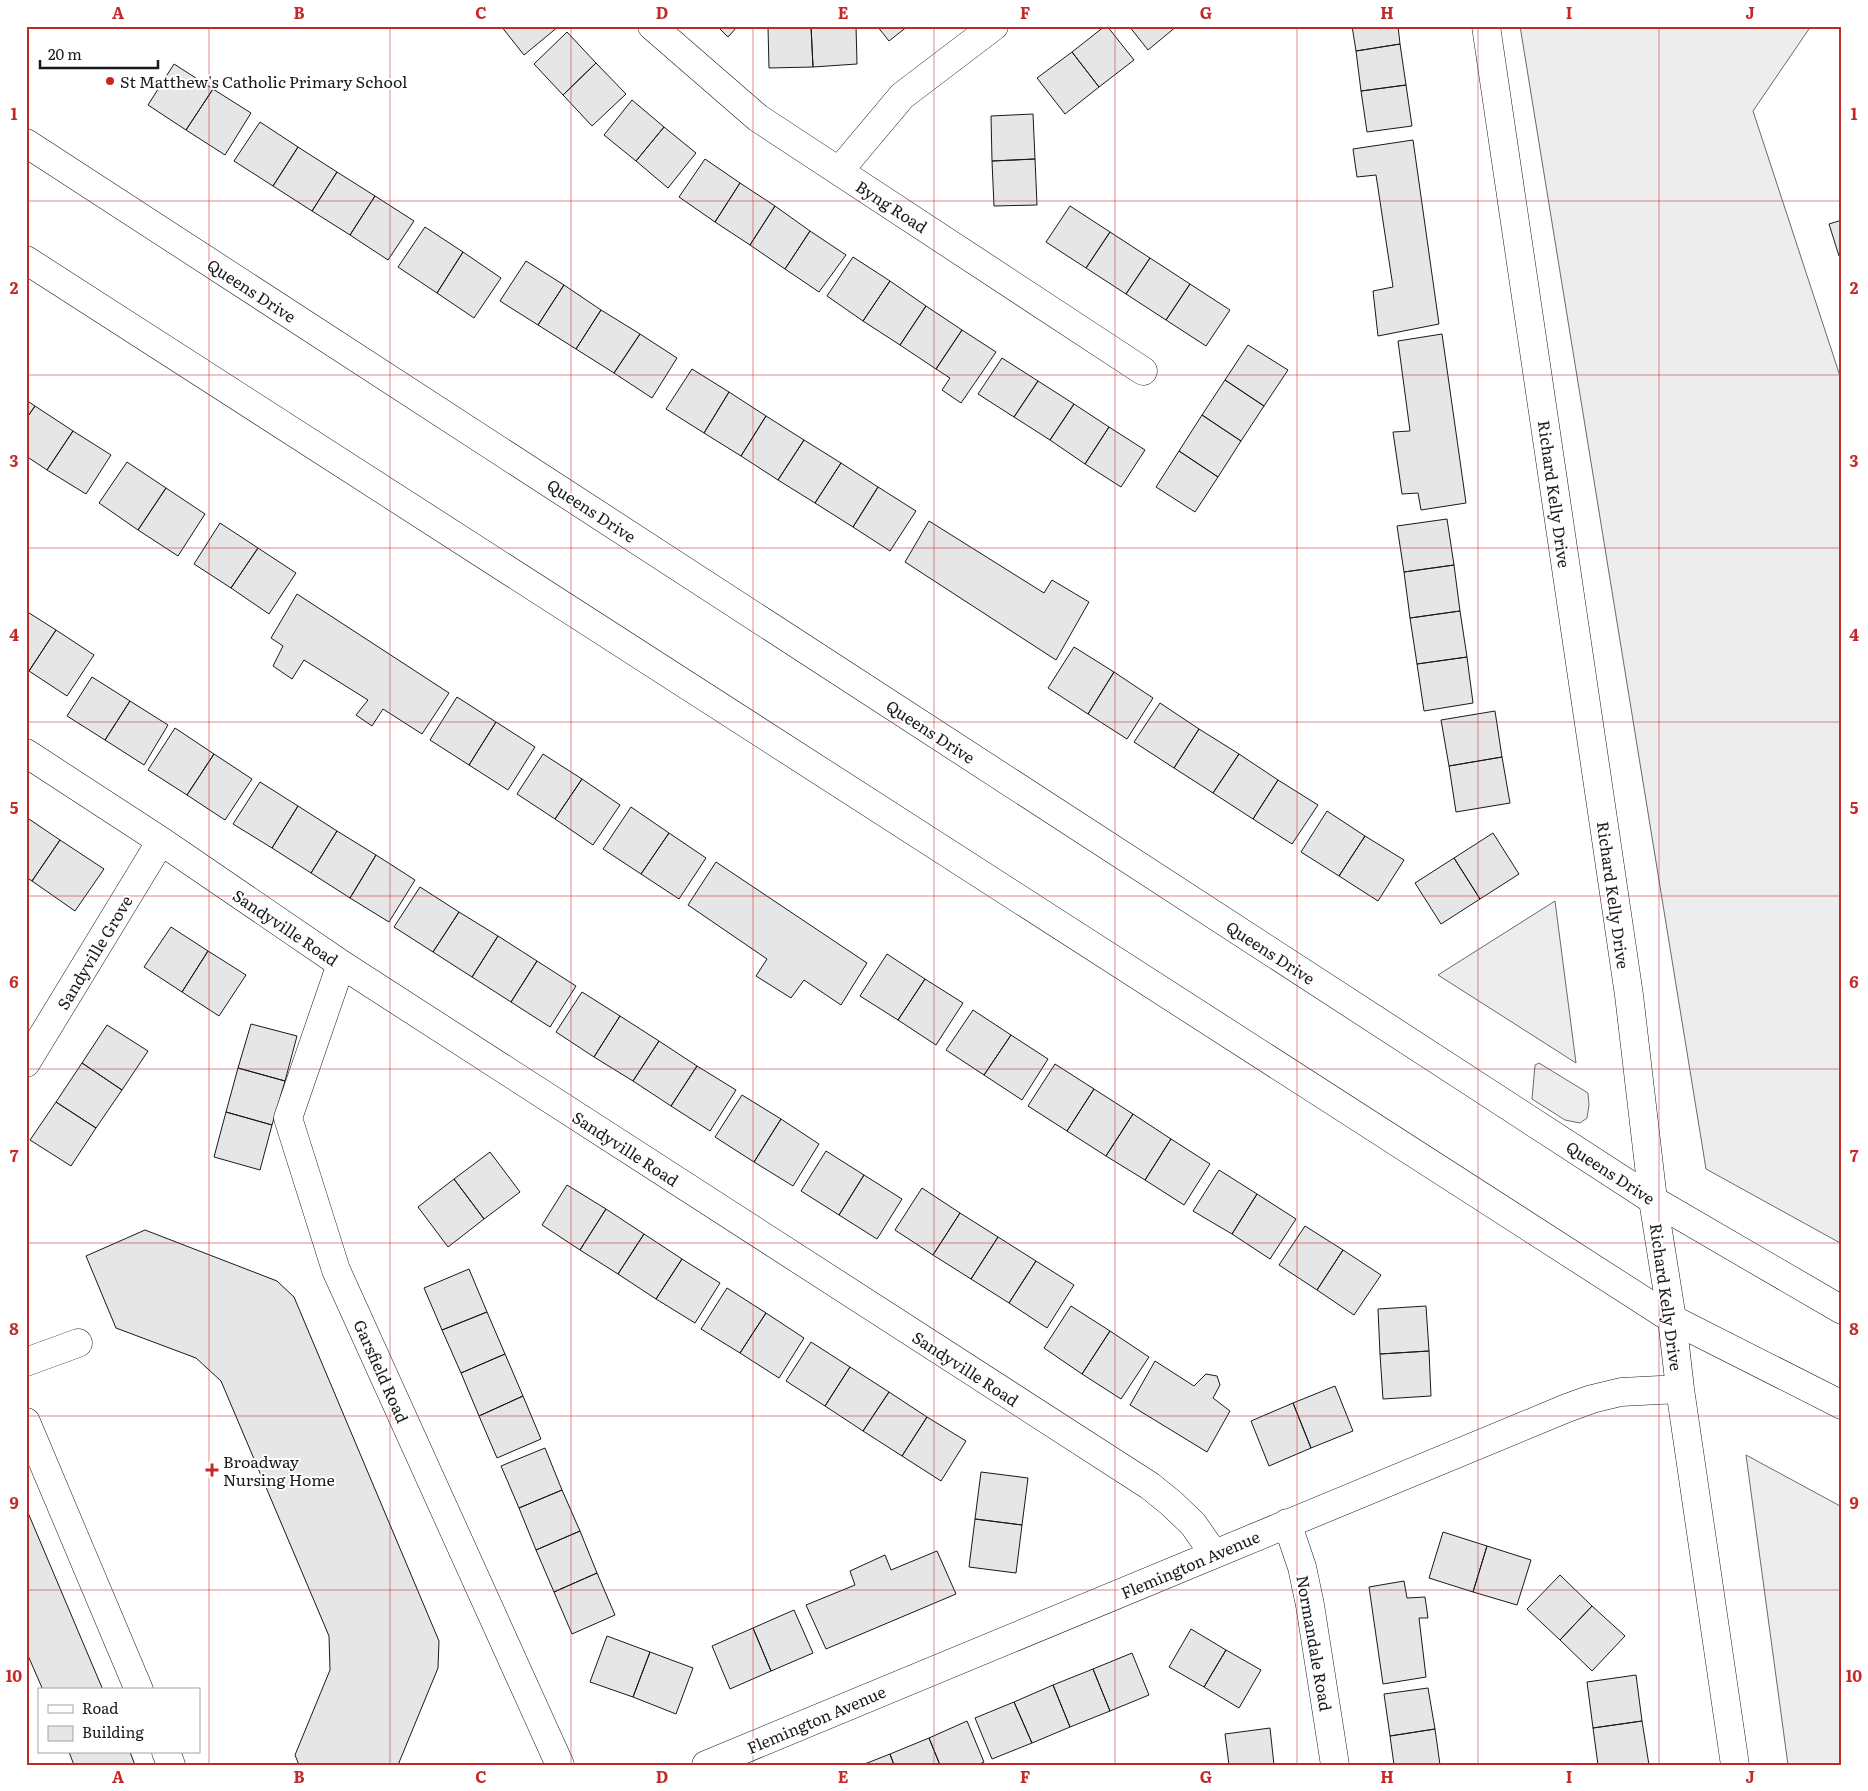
<svg xmlns="http://www.w3.org/2000/svg" width="1868" height="1791" font-family="Literata,serif">
	<style>
		.built { fill: #ededed; stroke: #6a6a6a }
		.building { fill: #e6e6e6; stroke: #1a1a1a }
		.lines { fill: none; stroke-linecap: round; stroke-linejoin: round }
		.minor-casing { stroke: #1a1a1a; stroke-width: 29 }
		.highway-casing { stroke: #1a1a1a; stroke-width: 29 }
		.minor { stroke: #fff; stroke-width: 28 }
		.highway { stroke: #fff; stroke-width: 28 }
		.grid { fill: none; stroke: #c62828; stroke-width: 1; stroke-opacity: 0.55 }
		.poi-dot { fill: #c62828; stroke: #fff; stroke-width: 2 }
		.labels { text-anchor: middle; dominant-baseline: central; stroke-width: 4; stroke-linejoin: round; paint-order: stroke }
		.poi-label { font-size: 16px; fill: #1a1a1a; stroke: #fff; text-anchor: start }
		.street-label { font-size: 16px; fill: #1a1a1a; stroke: #fff }
		.neatline { fill: none; stroke: #c62828; stroke-width: 2 }
		.grid-label { font-size: 16px; text-anchor: middle; font-weight: bold; fill: #c62828 }
	</style>
	<rect width="100%" height="100%" fill="#fff"/>
	<path class="built" d="M1520 26H1811L1753 111 1842 382V1244L1706 1169Z
		M1555 901 1576 1063 1438 975Z
		M1539 1063 1588 1093 1589 1105 1587 1118 1580 1123 1565 1120 1532 1099 1535 1065Z
		M1746 1455 1842 1507V1765H1788Z"/>
	<path class="building" d="M501 26H559L524 55Z
		M717 26H738L728 37Z
		M811 26 813 67 769 68 768 27Z
		M811 26H856L857 64 813 67Z
		M877 26H908L889 41Z
		M1105 26H1107L1134 60 1099 87 1072 52Z
		M1129 26H1177L1148 50Z
		M1352 26H1398L1400 44 1356 51Z
		M567 32 596 63 563 95 534 64Z
		M1400 44 1406 85 1361 91 1356 51Z
		M1072 52 1099 87 1065 114 1037 78Z
		M596 63 626 94 592 126 563 95Z
		M174 64 213 89 186 130 148 105Z
		M1406 85 1412 126 1367 132 1361 91Z
		M213 89 251 113 225 155 186 130Z
		M632 100 664 127 636 161 604 135Z
		M1033 114 1035 159 992 161 991 116Z
		M260 122 298 147 273 186 234 161Z
		M664 127 696 153 668 188 636 161Z
		M1413 140 1439 324 1378 336 1373 291 1393 287 1376 175 1357 177 1353 149Z
		M298 147 337 172 312 211 273 186Z
		M705 159 740 183 715 222 679 197Z
		M1035 159 1037 205 994 206 992 161Z
		M337 172 375 196 350 235 312 211Z
		M740 183 775 206 750 245 715 222Z
		M375 196 414 221 388 260 350 235Z
		M775 206 810 231 785 269 750 245Z
		M1070 206 1110 232 1086 268 1046 242Z
		M1842 220V255L1839 256 1829 224Z
		M425 227 463 252 437 293 398 267Z
		M810 231 846 255 819 292 785 269Z
		M1110 232 1150 258 1126 294 1086 268Z
		M463 252 501 278 474 318 437 293Z
		M853 257 890 281 863 321 827 296Z
		M1150 258 1190 284 1166 320 1126 294Z
		M526 261 564 285 538 325 500 301Z
		M890 281 926 306 900 345 863 321Z
		M1190 284 1230 310 1206 346 1166 320Z
		M564 285 601 310 576 349 538 325Z
		M926 306 962 330 936 369 900 345Z
		M601 310 640 334 614 373 576 349Z
		M962 330 996 352 961 403 942 390 950 378 936 369Z
		M640 334 677 358 652 398 614 373Z
		M1442 334 1466 503 1421 510 1418 493 1402 494 1393 432 1410 431 1398 341Z
		M1248 345 1288 370 1264 406 1225 380Z
		M1002 358 1038 381 1014 417 978 394Z
		M692 369 729 392 704 433 666 409Z
		M1225 380 1264 406 1241 441 1202 415Z
		M1038 381 1074 404 1050 440 1014 417Z
		M729 392 766 416 741 456 704 433Z
		M26 400 35 406 26 419Z
		M1074 404 1109 427 1085 464 1050 440Z
		M35 406 73 431 47 470 26 456V419Z
		M1202 415 1241 441 1218 477 1179 451Z
		M766 416 804 440 778 480 741 456Z
		M1109 427 1145 450 1121 487 1085 464Z
		M73 431 111 455 86 494 47 470Z
		M804 440 841 463 815 503 778 480Z
		M1179 451 1218 477 1195 512 1156 487Z
		M127 462 166 488 138 530 99 503Z
		M841 463 878 487 853 527 815 503Z
		M878 487 916 511 890 551 853 527Z
		M166 488 205 514 178 556 138 530Z
		M1447 519 1454 565 1404 572 1397 526Z
		M929 521 1044 593 1052 580 1089 602 1056 660 905 562Z
		M220 523 258 548 231 588 194 564Z
		M258 548 296 573 269 614 231 588Z
		M1454 565 1460 611 1410 618 1404 572Z
		M297 594 449 693 422 734 383 709 372 726 356 715 368 700 304 660 292 679 273 666 283 646 271 638Z
		M26 611 56 630 29 671 26 669Z
		M1460 611 1467 657 1417 664 1410 618Z
		M56 630 94 655 67 696 29 671Z
		M1074 647 1114 672 1088 714 1048 688Z
		M1467 657 1473 703 1424 711 1417 664Z
		M1114 672 1153 698 1127 739 1088 714Z
		M92 677 130 701 105 740 67 716Z
		M457 697 496 722 469 765 430 740Z
		M130 701 168 725 144 765 105 740Z
		M1160 703 1199 729 1174 768 1134 742Z
		M1495 711 1502 757 1449 766 1441 720Z
		M496 722 535 747 508 790 469 765Z
		M175 728 214 754 187 795 148 770Z
		M1199 729 1239 754 1213 793 1174 768Z
		M214 754 252 779 225 820 187 795Z
		M543 754 582 779 555 819 517 794Z
		M1239 754 1278 780 1253 819 1213 793Z
		M1502 757 1510 803 1456 812 1449 766Z
		M582 779 620 805 593 845 555 819Z
		M1278 780 1318 805 1292 844 1253 819Z
		M260 782 298 806 272 848 233 824Z
		M298 806 337 831 311 873 272 848Z
		M631 807 669 833 641 874 603 849Z
		M1327 811 1365 836 1339 876 1301 852Z
		M26 817 60 840 32 881 26 877Z
		M337 831 376 855 350 898 311 873Z
		M669 833 706 858 679 899 641 874Z
		M1493 833 1519 874 1480 899 1454 858Z
		M1365 836 1404 860 1378 901 1339 876Z
		M60 840 104 869 75 911 32 881Z
		M376 855 415 880 389 922 350 898Z
		M1454 858 1480 899 1441 924 1415 883Z
		M716 862 867 963 841 1005 804 980 791 998 756 976 767 959 688 905Z
		M420 887 459 912 433 952 394 927Z
		M459 912 498 936 472 977 433 952Z
		M171 927 208 951 182 992 144 967Z
		M498 936 537 961 511 1002 472 977Z
		M208 951 246 975 219 1016 182 992Z
		M887 954 925 979 898 1020 860 996Z
		M537 961 576 986 550 1027 511 1002Z
		M925 979 963 1003 936 1045 898 1020Z
		M582 992 620 1016 594 1057 556 1032Z
		M973 1010 1011 1035 984 1075 946 1050Z
		M620 1016 659 1041 633 1081 594 1057Z
		M251 1024 297 1036 285 1081 238 1068Z
		M107 1025 148 1051 122 1090 82 1063Z
		M1011 1035 1048 1059 1022 1100 984 1075Z
		M659 1041 697 1066 671 1106 633 1081Z
		M82 1063 122 1090 96 1128 56 1102Z
		M1055 1064 1094 1089 1067 1131 1028 1106Z
		M697 1066 736 1090 710 1131 671 1106Z
		M238 1068 285 1081 272 1125 226 1112Z
		M1094 1089 1133 1114 1106 1156 1067 1131Z
		M742 1095 781 1119 754 1162 715 1137Z
		M56 1102 96 1128 71 1166 30 1140Z
		M226 1112 272 1125 260 1170 214 1157Z
		M1133 1114 1171 1139 1145 1180 1106 1156Z
		M781 1119 819 1144 793 1186 754 1162Z
		M1171 1139 1210 1164 1184 1205 1145 1180Z
		M826 1151 864 1175 839 1215 801 1191Z
		M490 1152 520 1192 484 1219 454 1179Z
		M1219 1170 1257 1194 1232 1234 1193 1211Z
		M864 1175 902 1199 877 1239 839 1215Z
		M454 1179 484 1219 448 1247 418 1207Z
		M567 1185 606 1209 580 1250 542 1225Z
		M922 1188 960 1213 933 1255 895 1230Z
		M1257 1194 1296 1219 1270 1259 1232 1234Z
		M606 1209 644 1234 618 1274 580 1250Z
		M960 1213 998 1237 971 1279 933 1255Z
		M1305 1226 1343 1250 1317 1290 1279 1265Z
		M145 1230 277 1281 294 1297 439 1641 438 1668 398 1765H299L295 1755 330 1670 329 1636 221 1381 196 1358 116 1328 86 1256Z
		M644 1234 682 1259 656 1299 618 1274Z
		M998 1237 1036 1261 1009 1303 971 1279Z
		M1343 1250 1381 1275 1354 1315 1317 1290Z
		M682 1259 720 1283 695 1323 656 1299Z
		M1036 1261 1074 1285 1047 1328 1009 1303Z
		M469 1269 487 1312 442 1330 424 1288Z
		M727 1288 766 1313 740 1353 701 1329Z
		M1071 1306 1110 1331 1082 1374 1044 1348Z
		M1426 1306 1429 1351 1380 1354 1378 1309Z
		M487 1312 505 1354 461 1373 442 1330Z
		M766 1313 804 1338 779 1378 740 1353Z
		M1110 1331 1149 1357 1121 1399 1082 1374Z
		M811 1342 850 1367 825 1406 786 1381Z
		M1429 1351 1431 1396 1383 1399 1380 1354Z
		M505 1354 523 1396 479 1416 461 1373Z
		M1155 1361 1194 1386 1206 1374 1217 1376 1220 1385 1213 1398 1230 1411 1207 1452 1130 1405Z
		M850 1367 889 1392 863 1431 825 1406Z
		M1335 1386 1353 1431 1311 1448 1293 1403Z
		M889 1392 927 1417 902 1456 863 1431Z
		M523 1396 541 1439 497 1458 479 1416Z
		M1293 1403 1311 1448 1269 1466 1251 1421Z
		M927 1417 966 1441 941 1481 902 1456Z
		M545 1448 562 1490 519 1508 501 1466Z
		M981 1472 1028 1478 1022 1525 975 1519Z
		M562 1490 580 1531 536 1550 519 1508Z
		M26 1508 103 1690H43L26 1651Z
		M975 1519 1022 1525 1016 1573 969 1567Z
		M580 1531 597 1573 554 1592 536 1550Z
		M1443 1532 1487 1546 1473 1592 1429 1578Z
		M1487 1546 1531 1560 1517 1605 1473 1592Z
		M937 1551 956 1594 826 1649 806 1605 855 1585 850 1571 885 1555 891 1570Z
		M597 1573 615 1615 572 1634 554 1592Z
		M1560 1575 1592 1606 1560 1640 1527 1609Z
		M1404 1581 1407 1598 1425 1597 1428 1618H1419L1426 1677 1383 1684 1369 1587Z
		M1592 1606 1625 1636 1592 1671 1560 1640Z
		M794 1610 813 1653 771 1671 753 1628Z
		M753 1628 771 1671 730 1689 712 1646Z
		M1191 1629 1226 1650 1204 1687 1169 1667Z
		M607 1636 650 1652 633 1697 590 1682Z
		M1226 1650 1261 1670 1239 1708 1204 1687Z
		M650 1652 693 1668 676 1714 633 1697Z
		M1132 1653 1149 1695 1110 1711 1093 1669Z
		M1093 1669 1110 1711 1070 1727 1053 1685Z
		M1636 1675 1642 1721 1593 1728 1587 1682Z
		M1053 1685 1070 1727 1032 1743 1014 1702Z
		M1428 1688 1435 1729 1390 1736 1384 1694Z
		M1014 1702 1032 1743 992 1759 975 1718Z
		M967 1721 984 1762 977 1765H940L929 1738Z
		M1642 1721 1649 1765H1598L1593 1728Z
		M1270 1728 1274 1765H1229L1225 1734Z
		M1435 1729 1440 1765H1394L1390 1736Z
		M929 1738 940 1765H894L890 1754Z
		M69 1752H130L135 1765H74Z
		M890 1754 894 1765H862Z"/>
	<g class="lines">
		<defs>
			<path id="minor" d="M652 26 758 118 1143 371
				M1486 26 1629 995 1653 1200 1672 1319 1680 1389 1735 1765
				M839 171 902 96 994 26
				M26 753 161 841 341 964 1150 1486 1171 1503 1193 1524 1214 1554
				M341 964 288 1118 336 1270 560 1765
				M26 1063 161 841
				M26 1362 78 1343
				M26 1422 139 1690
				M1287 1523 1302 1567 1310 1605 1335 1765
				M166 1752 171 1765
				M706 1765 1567 1408 1592 1399 1621 1392 1680 1389"/>
			<path id="highway" d="M26 143 1653 1200 1842 1310
				M26 260 1672 1319 1842 1405"/>
		</defs>
		<use href="#minor" class="minor-casing"/>
		<use href="#highway" class="highway-casing"/>
		<use href="#minor" class="minor"/>
		<use href="#highway" class="highway"/>
	</g>
	<path class="grid" d="M209 26V1765M390 26V1765M571 26V1765M753 26V1765M934 26V1765M1115 26V1765M1297 26V1765M1478 26V1765M1659 26V1765M26 201H1842M26 375H1842M26 548H1842M26 722H1842M26 896H1842M26 1069H1842M26 1243H1842M26 1416H1842M26 1590H1842"/>
	<g class="poi-dot">
		<circle cx="110" cy="81" r="5"/>
		<path d="M209.5 1462.5h5v5h5v5h-5v5h-5v-5h-5v-5h5z"/>
	</g>
	<g class="labels">
		<g class="poi-label">
			<text x="120" y="81">St Matthew's Catholic Primary School</text>
			<text x="223" y="1461">Broadway<tspan x="223" dy="18">Nursing Home</tspan></text>
		</g>
		<g class="street-label">
			<text transform="translate(892 206) rotate(33)">Byng Road</text>
			<text transform="translate(252 290) rotate(33)">Queens Drive</text>
			<text transform="translate(1555 494) rotate(82)">Richard Kelly Drive</text>
			<text transform="translate(592 510) rotate(33)">Queens Drive</text>
			<text transform="translate(931 731) rotate(33)">Queens Drive</text>
			<text transform="translate(1614 895) rotate(82)">Richard Kelly Drive</text>
			<text transform="translate(286 927) rotate(34)">Sandyville Road</text>
			<text transform="translate(94 952) rotate(-59)">Sandyville Grove</text>
			<text transform="translate(1271 952) rotate(33)">Queens Drive</text>
			<text transform="translate(626 1148) rotate(33)">Sandyville Road</text>
			<text transform="translate(1611 1172) rotate(33)">Queens Drive</text>
			<text transform="translate(1667 1297) rotate(82)">Richard Kelly Drive</text>
			<text transform="translate(966 1368) rotate(33)">Sandyville Road</text>
			<text transform="translate(382 1371) rotate(66)">Garsfield Road</text>
			<text transform="translate(1190 1564) rotate(-23)">Flemington Avenue</text>
			<text transform="translate(1315 1643) rotate(80)">Normandale Road</text>
			<text transform="translate(816 1719) rotate(-23)">Flemington Avenue</text>
		</g>
	</g>
	<rect width="1868" height="1791" fill="none" stroke="#ffffff" stroke-width="55"/>
	<rect x="38" y="1688" width="162" height="65" fill="#ffffff" stroke="#a3a3a3"/>
	<rect x="48" y="1705" width="25" height="8" fill="#ffffff" stroke="#a3a3a3"/>
	<text x="82" y="1714" font-size="15" fill="#1a1a1a">Road</text>
	<rect x="48" y="1726" width="25" height="15" fill="#e6e6e6" stroke="#a3a3a3"/>
	<text x="82" y="1738" font-size="15" fill="#1a1a1a">Building</text>
	<path d="M40 60v8h118v-8" fill="none" stroke="#1a1a1a" stroke-width="2.5"/>
	<text x="48" y="60" font-size="15" fill="#1a1a1a" stroke="#ffffff" stroke-width="4" paint-order="stroke">20 m</text>
	<rect x="28" y="28" width="1812" height="1736" class="neatline"/>
	<g class="grid-label">
		<text x="118" y="19">A</text>
		<text x="299" y="19">B</text>
		<text x="481" y="19">C</text>
		<text x="662" y="19">D</text>
		<text x="843" y="19">E</text>
		<text x="1025" y="19">F</text>
		<text x="1206" y="19">G</text>
		<text x="1387" y="19">H</text>
		<text x="1569" y="19">I</text>
		<text x="1750" y="19">J</text>
		<text x="14" y="120">1</text>
		<text x="1854" y="120">1</text>
		<text x="14" y="294">2</text>
		<text x="1854" y="294">2</text>
		<text x="14" y="467">3</text>
		<text x="1854" y="467">3</text>
		<text x="14" y="641">4</text>
		<text x="1854" y="641">4</text>
		<text x="14" y="814">5</text>
		<text x="1854" y="814">5</text>
		<text x="14" y="988">6</text>
		<text x="1854" y="988">6</text>
		<text x="14" y="1162">7</text>
		<text x="1854" y="1162">7</text>
		<text x="14" y="1335">8</text>
		<text x="1854" y="1335">8</text>
		<text x="14" y="1509">9</text>
		<text x="1854" y="1509">9</text>
		<text x="14" y="1682">10</text>
		<text x="1854" y="1682">10</text>
		<text x="118" y="1783">A</text>
		<text x="299" y="1783">B</text>
		<text x="481" y="1783">C</text>
		<text x="662" y="1783">D</text>
		<text x="843" y="1783">E</text>
		<text x="1025" y="1783">F</text>
		<text x="1206" y="1783">G</text>
		<text x="1387" y="1783">H</text>
		<text x="1569" y="1783">I</text>
		<text x="1750" y="1783">J</text>
	</g>
</svg>
